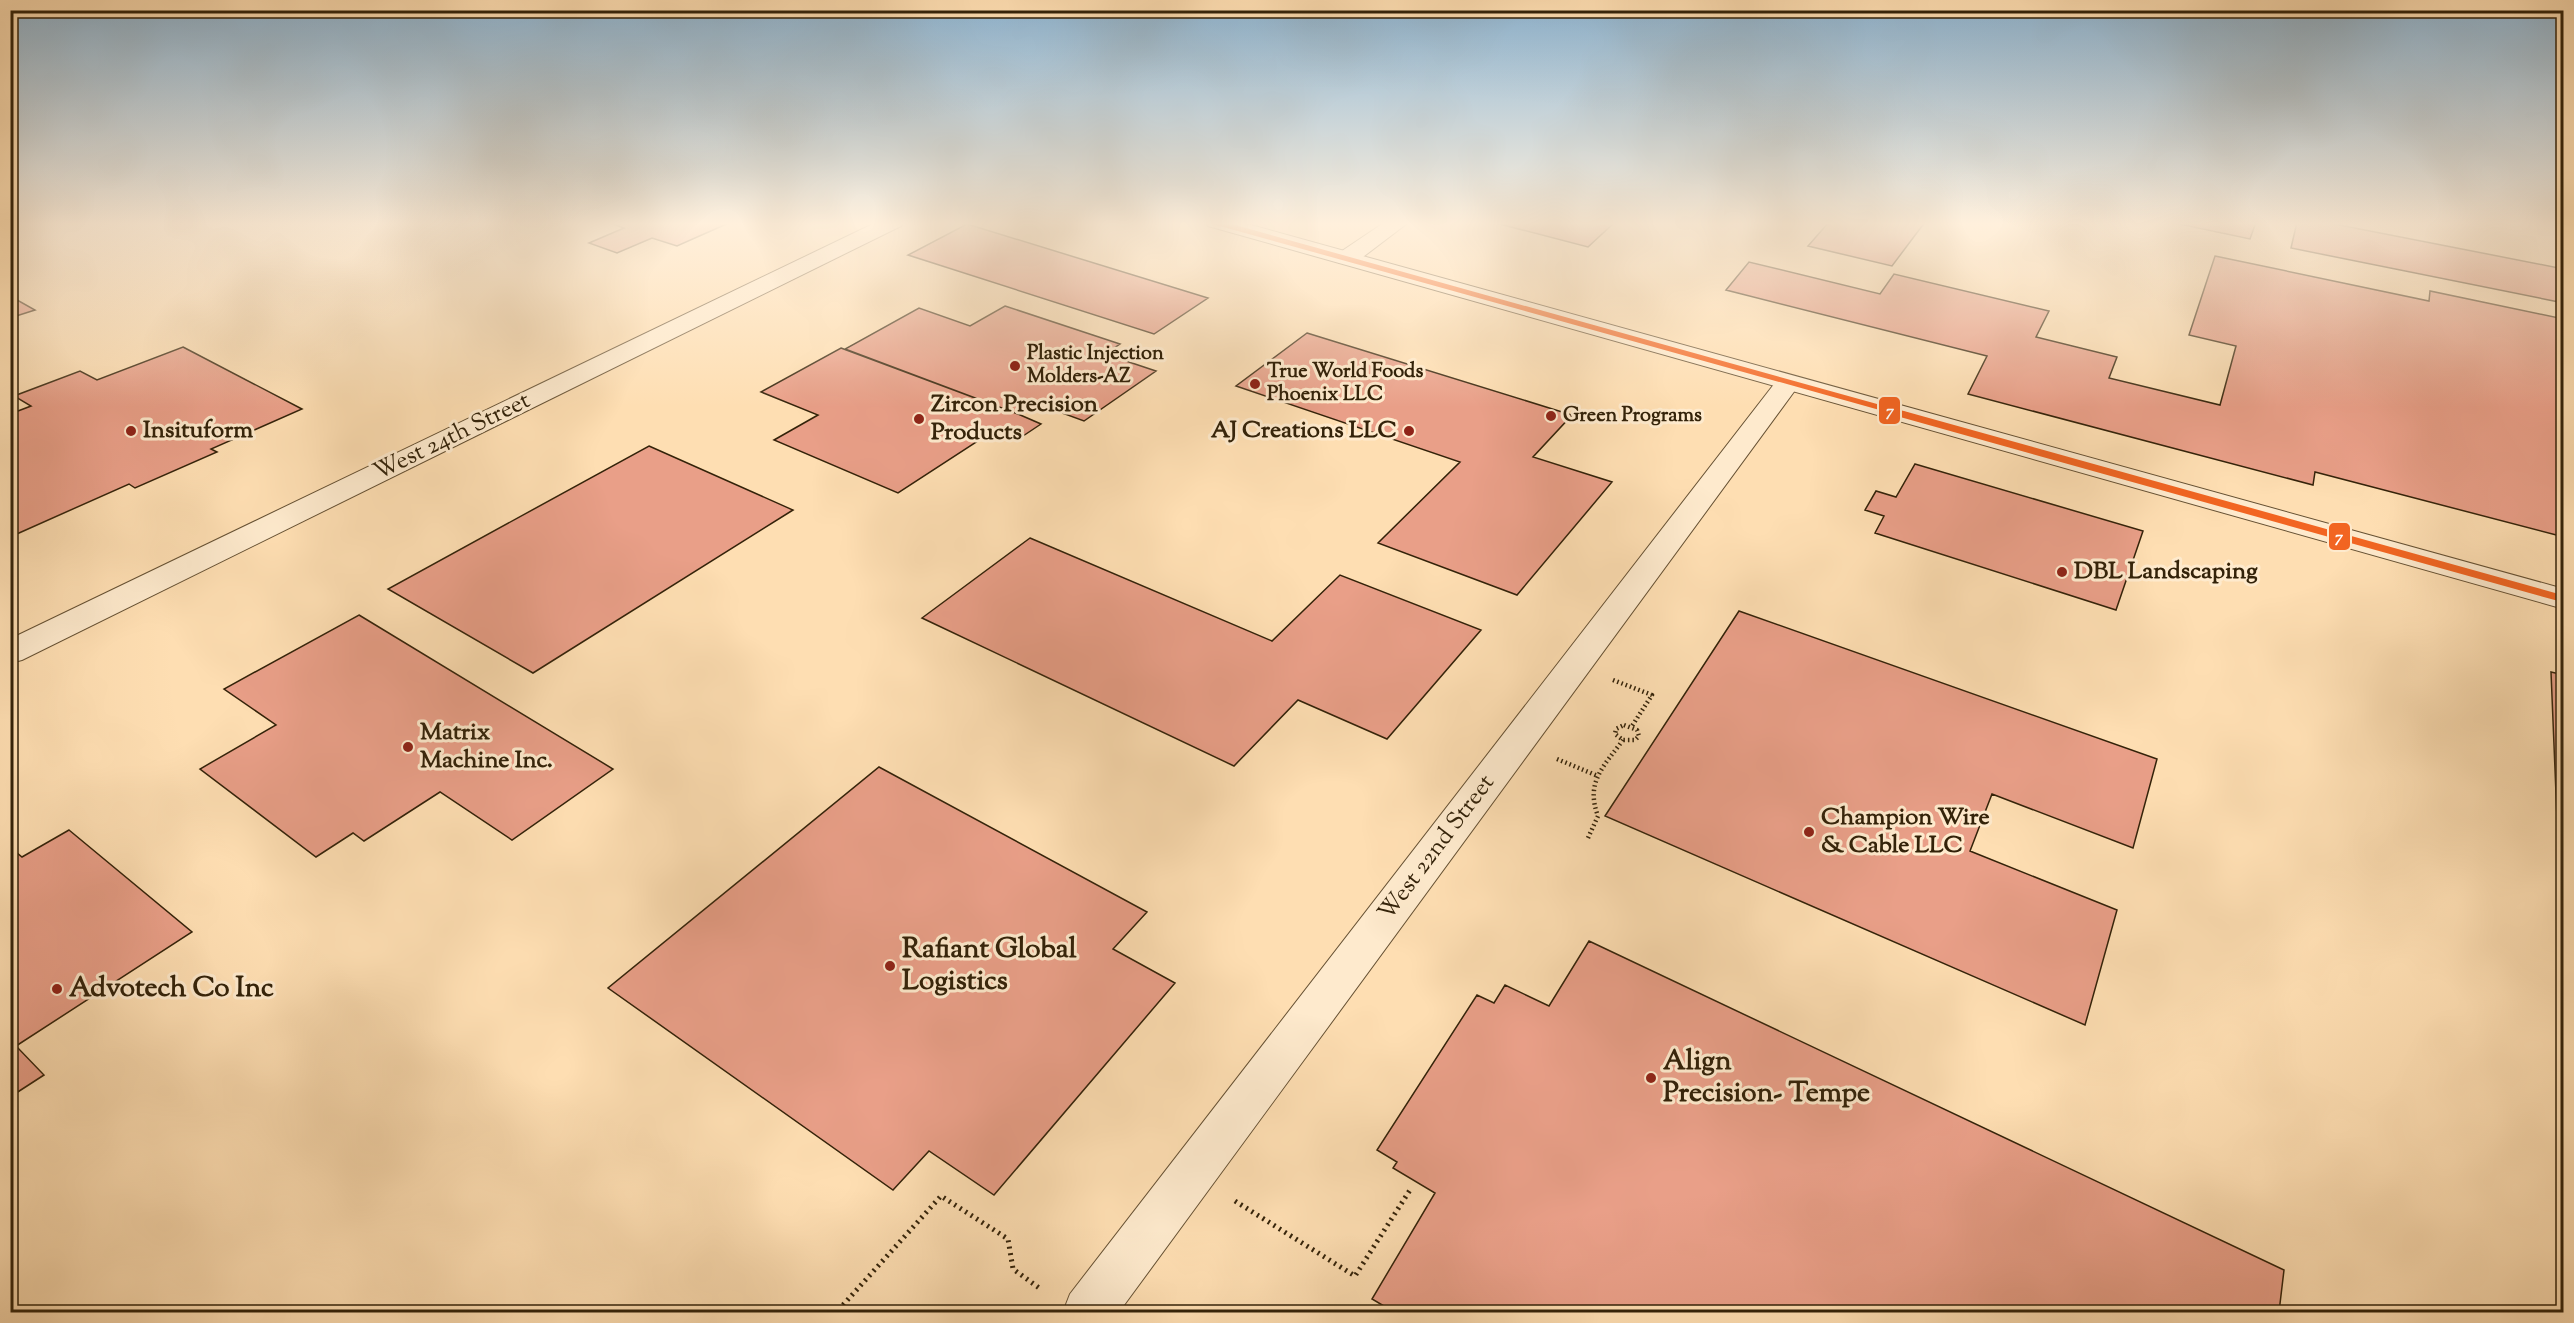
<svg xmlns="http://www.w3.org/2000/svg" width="2574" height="1323" font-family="'Sorts Mill Goudy',serif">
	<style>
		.building { fill: #e99f88; stroke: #332209; stroke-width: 1.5 }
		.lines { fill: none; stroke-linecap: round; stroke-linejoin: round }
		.minor-casing { stroke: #665133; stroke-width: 2 }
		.tertiary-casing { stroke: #665133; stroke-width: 2 }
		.path-far1 { stroke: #332209; stroke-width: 4.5; stroke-dasharray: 1.5 3; stroke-linecap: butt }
		.path { stroke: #332209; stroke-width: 5; stroke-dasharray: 2 4.5; stroke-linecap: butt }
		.minor { fill: #feeacd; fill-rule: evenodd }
		.tertiary { fill: #feeacd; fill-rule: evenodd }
		.bus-1-far1-casing { stroke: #feeacd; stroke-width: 8 }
		.bus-1-casing { stroke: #feeacd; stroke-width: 10 }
		.bus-1-far1 { stroke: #f26522; stroke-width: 5 }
		.bus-1 { stroke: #f26522; stroke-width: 7 }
		.poi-dot { fill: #8f2418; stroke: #feeacd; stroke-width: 2 }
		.labels { text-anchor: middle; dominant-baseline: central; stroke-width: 6; stroke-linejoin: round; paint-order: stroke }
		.far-poi-label { font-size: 20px; font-weight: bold; fill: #332209; stroke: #feeacd; text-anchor: start }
		.poi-label { font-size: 24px; font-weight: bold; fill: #332209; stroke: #feeacd; text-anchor: start }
		.street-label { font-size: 24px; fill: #332209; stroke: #feeacd }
		.near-poi-label { font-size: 28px; font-weight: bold; fill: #332209; stroke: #feeacd; text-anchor: start }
		.line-badge { stroke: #feeacd; stroke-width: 2 }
		.badge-label { font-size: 16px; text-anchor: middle; font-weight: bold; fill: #fff }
	</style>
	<rect width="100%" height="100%" fill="#fedeb2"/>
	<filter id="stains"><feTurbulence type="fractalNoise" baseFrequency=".00333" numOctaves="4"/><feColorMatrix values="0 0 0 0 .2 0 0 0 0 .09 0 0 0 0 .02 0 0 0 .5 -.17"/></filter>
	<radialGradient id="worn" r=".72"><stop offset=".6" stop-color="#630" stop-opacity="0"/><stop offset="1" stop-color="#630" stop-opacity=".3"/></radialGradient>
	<path class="building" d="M608 222H731L677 246 652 238 617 253 589 243 624 228Z
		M1492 222H1615L1588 247Z
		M1829 222H1925L1892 266 1808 246Z
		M2170 222H2256L2250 239Z
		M2297 222H2324L2564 269V303L2291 248Z
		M967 224 1208 298 1154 334 908 255Z
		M2215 256 2429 301 2430 291 2564 319V537L2315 472 2313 485 1968 394 1987 356 1726 290 1749 262 1880 294 1894 274 2049 311 2036 337 2117 357 2109 378 2220 405 2236 346 2189 335Z
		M10 296 35 310 10 318Z
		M1005 306 1120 344 1105 354 1156 371 1084 421 1035 403 1018 414 845 349 919 308 970 326Z
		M1307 333 1572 415 1533 457 1612 482 1517 595 1378 543 1460 462 1236 386Z
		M183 347 302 409 211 449 217 452 135 488 129 484 10 537V414L31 406 14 396 80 371 97 380Z
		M841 348 1018 414 1041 424 1017 440 993 431 898 493 774 440 818 415 761 392Z
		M649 446 793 510 533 673 388 589Z
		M1915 464 2143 531 2116 610 1875 533 1884 516 1865 510 1876 491 1896 497Z
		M1030 538 1272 641 1340 575 1481 630 1387 739 1298 700 1234 766 922 618Z
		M1739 611 2157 759 2133 848 1992 794 1970 851 2117 910 2085 1025 1605 816Z
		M359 615 613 769 512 840 440 792 364 841 353 833 316 857 200 769 276 725 224 689Z
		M2551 672 2564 675V989Z
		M879 767 1147 912 1113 949 1175 983 994 1195 929 1151 893 1190 608 988Z
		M69 830 192 932 16 1046 44 1075 10 1097V847L22 857Z
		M1589 941 2284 1270 2279 1312H1394L1372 1299 1435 1193 1393 1168 1397 1162 1377 1150 1477 995 1494 1003 1505 985 1549 1006Z"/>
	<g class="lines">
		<defs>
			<path id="minor" d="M877 222H904L901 226 22 660 10 663V639Z
				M1385 222H1409L1355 263H1339L1336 258 1339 253Z
				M1787 376 1796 379 1800 384 1796 389 1119 1312H1063L1070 1294 1778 379Z"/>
			<path id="tertiary" d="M1205 222H1240L2564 589V609L1208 226Z"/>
		</defs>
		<use href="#minor" class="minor-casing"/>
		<use href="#tertiary" class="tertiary-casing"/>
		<path class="path-far1" d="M1613 680 1652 695 1632 726
			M1624 725 1637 730 1639 736 1635 740H1623L1615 734 1616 729Z
			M1557 759 1598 776
			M1588 838 1598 816C1585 782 1604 766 1623 740"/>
		<path class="path" d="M1235 1201 1355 1276 1410 1190
			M843 1305 941 1196 1008 1239 1013 1269 1042 1290"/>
		<use href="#minor" class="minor"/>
		<use href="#tertiary" class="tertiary"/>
		<defs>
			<path id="bus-1-far1" d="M1215 222 1907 415"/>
			<path id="bus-1" d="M1902 414 2564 599"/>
		</defs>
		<use href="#bus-1-far1" class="bus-1-far1-casing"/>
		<use href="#bus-1" class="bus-1-casing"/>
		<use href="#bus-1-far1" class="bus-1-far1"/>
		<use href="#bus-1" class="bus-1"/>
	</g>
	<linearGradient id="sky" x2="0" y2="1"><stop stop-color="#8db6d5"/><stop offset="0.55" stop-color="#fff0dc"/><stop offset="1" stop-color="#fff0dc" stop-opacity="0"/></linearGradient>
	<rect width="2574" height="407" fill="url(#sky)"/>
	<g class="poi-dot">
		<circle cx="1015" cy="366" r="6"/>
		<circle cx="1255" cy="384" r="6"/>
		<circle cx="1551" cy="416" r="6"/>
		<circle cx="919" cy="419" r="6"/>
		<circle cx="131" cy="431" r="6"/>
		<circle cx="1409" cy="431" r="6"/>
		<circle cx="2062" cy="572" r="6"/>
		<circle cx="408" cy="747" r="6"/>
		<circle cx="1809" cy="832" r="6"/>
		<circle cx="890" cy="966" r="6"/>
		<circle cx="57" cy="989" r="6"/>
		<circle cx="1651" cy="1078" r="6"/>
	</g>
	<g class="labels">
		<g class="far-poi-label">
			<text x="1027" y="354">Plastic Injection<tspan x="1027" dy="23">Molders-AZ</tspan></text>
			<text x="1267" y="372">True World Foods<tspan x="1267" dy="23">Phoenix LLC</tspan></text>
			<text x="1563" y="416">Green Programs</text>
		</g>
		<g class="poi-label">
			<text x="931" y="405">Zircon Precision<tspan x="931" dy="28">Products</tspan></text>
			<text x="143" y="431">Insituform</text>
			<text x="1397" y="431" text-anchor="end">AJ Creations LLC</text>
			<text x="2074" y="572">DBL Landscaping</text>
			<text x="420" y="733">Matrix<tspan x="420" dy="28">Machine Inc.</tspan></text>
			<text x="1821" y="818">Champion Wire<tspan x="1821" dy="28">&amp; Cable LLC</tspan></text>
		</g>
		<g class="street-label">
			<text transform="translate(452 437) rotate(-26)">West 24th Street</text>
			<text transform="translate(1437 848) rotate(-53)">West 22nd Street</text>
		</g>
		<g class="near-poi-label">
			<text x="902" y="950">Rafiant Global<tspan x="902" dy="32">Logistics</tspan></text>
			<text x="69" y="989">Advotech Co Inc</text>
			<text x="1663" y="1062">Align<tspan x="1663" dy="32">Precision- Tempe</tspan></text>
		</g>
	</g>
	<g class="line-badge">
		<rect x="1878" y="396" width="23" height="29" rx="6" fill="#f26522"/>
		<rect x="2328" y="522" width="23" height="29" rx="6" fill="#f26522"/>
	</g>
	<g class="badge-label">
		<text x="1890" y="416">7</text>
		<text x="2339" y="542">7</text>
	</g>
	<rect width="2574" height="1323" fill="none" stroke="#fedeb2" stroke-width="36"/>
	<rect x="12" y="12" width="2550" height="1299" fill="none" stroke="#332209" stroke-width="3"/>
	<rect x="18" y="18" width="2538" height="1287" fill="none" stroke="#332209" stroke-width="1.5"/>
	<rect width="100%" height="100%" filter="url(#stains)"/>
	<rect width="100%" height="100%" fill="url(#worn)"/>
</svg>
